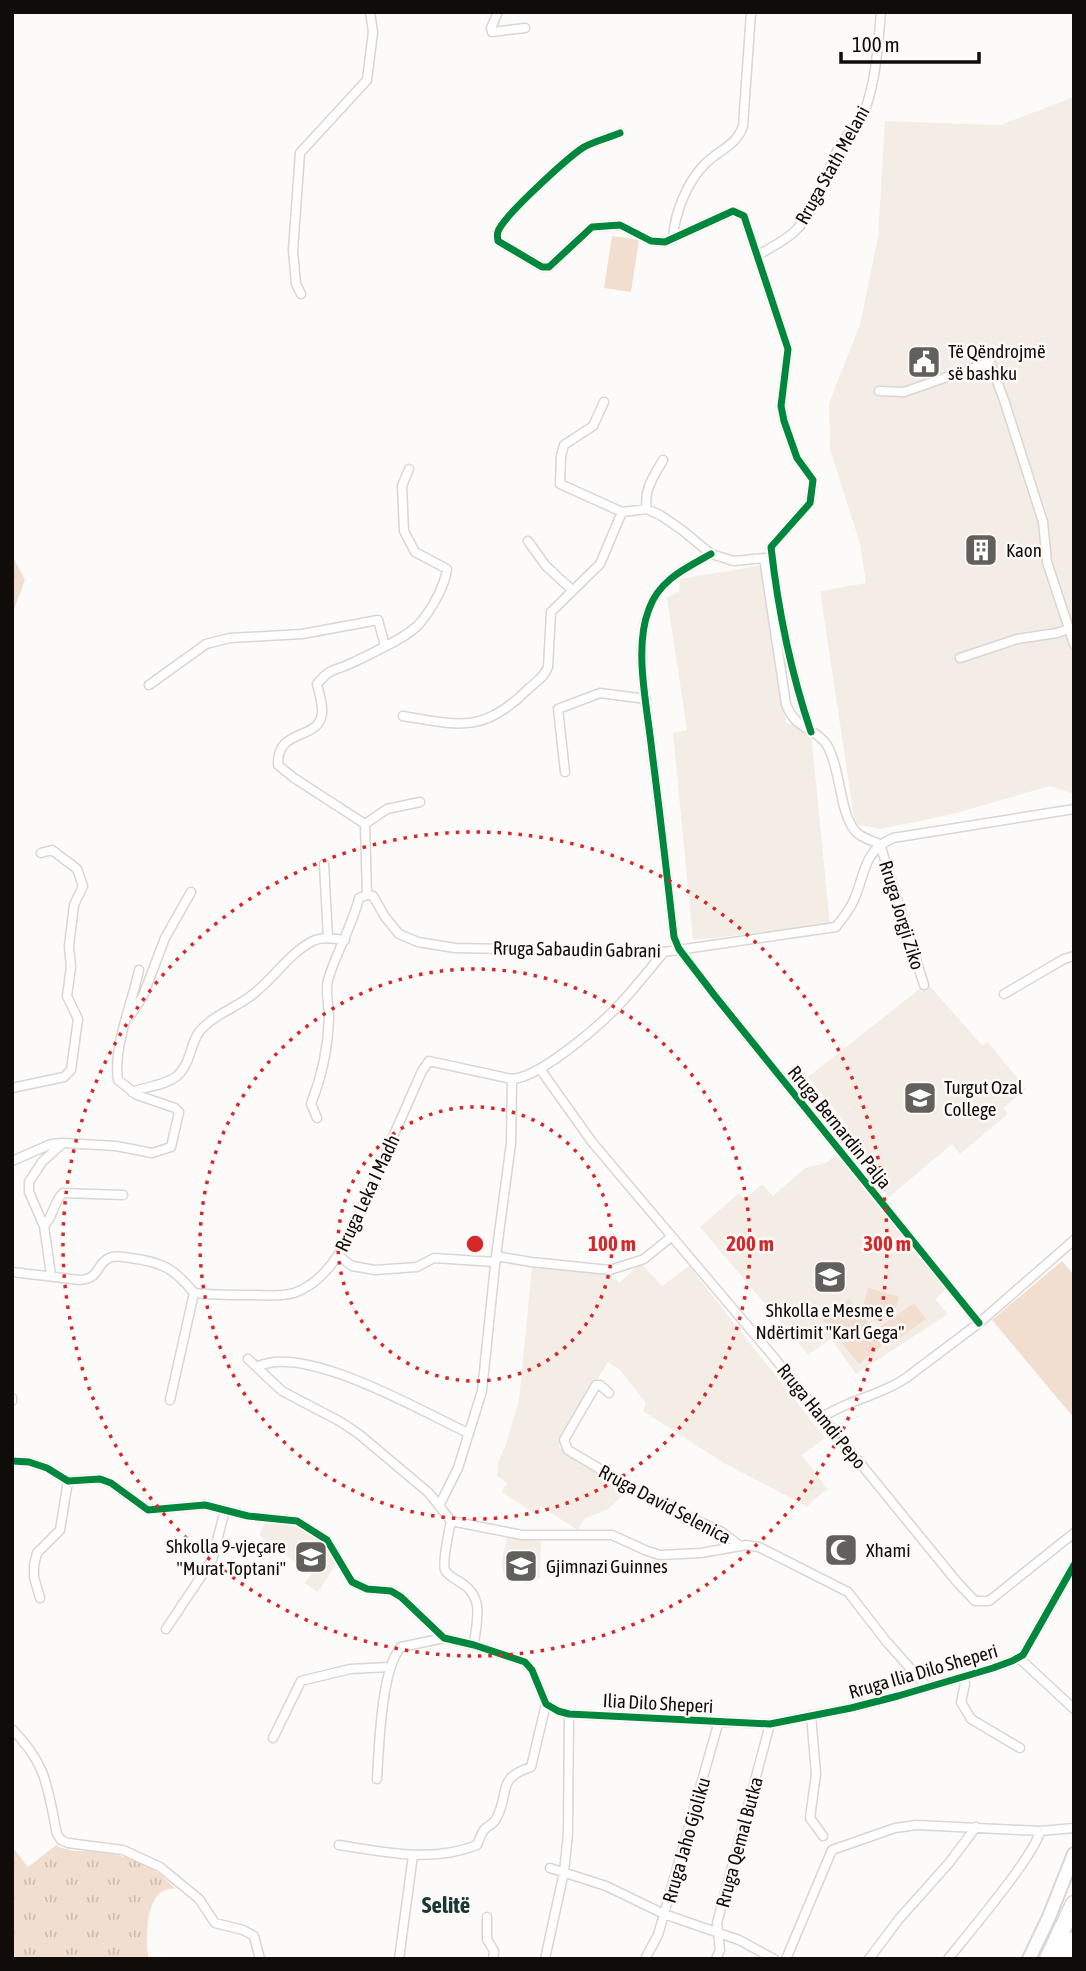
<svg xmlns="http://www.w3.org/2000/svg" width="1086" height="1971" font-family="'Asap Condensed',sans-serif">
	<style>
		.built { fill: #f4ede6 }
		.grass { fill: url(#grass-tufts) }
		.forest { fill: url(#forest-crowns) }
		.green { fill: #f1decf }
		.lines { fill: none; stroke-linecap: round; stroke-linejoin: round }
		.street-casing { stroke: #d9d6d3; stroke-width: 11 }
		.secondary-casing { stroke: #d9d6d3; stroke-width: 16 }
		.highway-casing { stroke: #d9d6d3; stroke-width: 19 }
		.street { stroke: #fffefe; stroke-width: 8 }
		.secondary { stroke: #fffefe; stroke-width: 12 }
		.highway { stroke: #fffefe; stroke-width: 16 }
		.cycleway-casing { stroke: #fffaf7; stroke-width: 11 }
		.cycleway { stroke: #00873e; stroke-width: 7 }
		.ring { fill: none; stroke: #d62828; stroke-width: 3.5; stroke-dasharray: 3.5 7 }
		.labels { text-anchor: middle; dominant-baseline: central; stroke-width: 5; stroke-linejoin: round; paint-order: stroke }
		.street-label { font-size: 19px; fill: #0f0c09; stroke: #fffaf7 }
		.poi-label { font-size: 19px; fill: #0f0c09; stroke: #fffaf7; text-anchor: start }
		.quarter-label { font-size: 23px; font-weight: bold; fill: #163836; stroke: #fffaf7 }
		.centre { fill: #d62828; stroke: #fffaf7; stroke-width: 3.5 }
		.ring-label { font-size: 21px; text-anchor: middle; font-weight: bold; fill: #d62828; stroke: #fffaf7; stroke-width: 5; stroke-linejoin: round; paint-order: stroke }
	</style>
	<defs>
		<pattern id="grass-tufts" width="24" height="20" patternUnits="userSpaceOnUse" patternTransform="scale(1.75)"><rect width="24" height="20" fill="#f1decf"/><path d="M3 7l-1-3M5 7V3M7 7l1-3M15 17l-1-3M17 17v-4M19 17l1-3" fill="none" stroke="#cdbdb0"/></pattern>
		<pattern id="forest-crowns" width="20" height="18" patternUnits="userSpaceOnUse" patternTransform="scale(1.75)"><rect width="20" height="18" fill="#f1decf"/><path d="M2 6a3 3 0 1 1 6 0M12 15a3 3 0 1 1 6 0" fill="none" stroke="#cdbdb0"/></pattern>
	</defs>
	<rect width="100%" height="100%" fill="#fdfbf9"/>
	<path class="built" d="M1074 97V794L1050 786 949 815 880 829 855 824 820 591 866 583 860 544 830 449 829 403 860 325 878 237 885 121 1000 125Z
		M763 565 786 723 800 725 811 732 830 925 693 940 673 733 687 730 667 598 679 591 680 579Z
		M927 983 982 1045 988 1042 1026 1089 1003 1108 1008 1114 960 1154 952 1144 889 1197 838 1135 848 1126 808 1077Z
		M836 1155 948 1288 935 1299 948 1314 856 1374 831 1339 808 1355 700 1227 739 1193 745 1199 762 1184 773 1196 805 1168 826 1163Z
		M641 1263 662 1286 689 1266 825 1438 802 1455 828 1489 812 1501 808 1507 724 1463 643 1411 646 1403 620 1370 608 1362 559 1441V1447L630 1489 607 1510 585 1518 578 1530 541 1507 535 1514 502 1492 507 1483 497 1476 498 1463 506 1444 519 1400 532 1267 610 1275 619 1283Z
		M266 1521 296 1523 320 1538 331 1550 337 1563 318 1592 305 1583 311 1574 259 1535Z
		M507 1537 541 1541 540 1578 526 1584 503 1573 502 1560Z"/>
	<path class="grass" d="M56 1845C66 1851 76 1851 88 1851 122 1854 152 1861 175 1889 145 1885 145 1939 149 1959H12V1853L15 1850 28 1867Z"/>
	<path class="forest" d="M12 555 25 580 12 614Z"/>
	<path class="green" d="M612 236 639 240 631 292 604 288Z
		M1062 1261 1074 1275V1418L992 1320Z
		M868 1288 899 1297 894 1314 863 1306Z
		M849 1299 885 1343 859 1364 823 1320Z
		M914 1303 926 1319 892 1343 881 1326Z"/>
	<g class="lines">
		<defs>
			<path id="street" d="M498 12 491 28 492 32 525 28
				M620 133C608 138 595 141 584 147 568 157 511 210 501 226 497 231 497 235 498 241L542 267H549L592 227 620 225 651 241 665 242 733 211 744 216 788 349 781 406 784 421 797 458 813 480 810 503 771 547C778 609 791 673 811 732
				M673 238C675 212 687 182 705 164 719 150 737 145 743 126L751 12
				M757 256C769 248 783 242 794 232 817 211 825 175 839 147 845 135 859 125 864 113 876 81 878 46 881 12
				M301 294 296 284 293 250 300 153 367 80 373 32 370 12
				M879 391 904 392 990 362 1005 403 1043 522 1047 562 1074 644
				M604 402 593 426 564 445 561 456 560 484 622 512 647 509 660 515 682 530 711 554 734 561 764 558 786 704C796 731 815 727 827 745 841 769 839 813 856 832 862 838 872 841 880 844L924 985
				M647 509C643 490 654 476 663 460
				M528 541 546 566 572 590
				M711 554C686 568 659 580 649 609 633 649 648 710 652 752 660 813 667 875 674 937L679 949 715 996 979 1323
				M960 658 1017 639 1057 633 1074 627
				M149 685 206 644 230 638 302 634 378 620 385 646
				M403 716C457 725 483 734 526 691 534 683 544 678 548 667L551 612 600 564 622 512
				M565 772 558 709 600 693 646 699
				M365 824 294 778 278 765C277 726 319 742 322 713 323 704 319 693 317 684 332 666 334 672 354 662 370 654 409 637 420 623 431 610 445 586 447 569L415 552 404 531 402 486 409 469
				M365 824 367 895
				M365 824 387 809 420 802
				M324 864 328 938
				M367 895 373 896 385 917 399 934 418 942 455 948 664 952 836 927C841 920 848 912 852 904 866 876 861 852 893 838L1074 809
				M1004 994 1064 959 1074 956
				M130 1016 143 996 165 938 191 892
				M540 1069 592 1142 772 1355 957 1582 975 1601H989L1074 1533
				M12 1088 64 1077 71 1070 78 1019 67 996 71 967 69 946 74 905 83 886 77 869 52 850 41 853
				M132 1092C147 1086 164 1086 177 1076 190 1065 190 1045 199 1032 211 1017 232 1009 248 998 272 982 287 954 313 941 323 936 334 939 345 940
				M317 1118 311 1104C322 1076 328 1048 329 1018 329 1006 325 992 328 980 336 952 352 927 359 898L367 895
				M12 1161 51 1144 63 1143
				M44 1226C53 1217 54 1201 63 1193L123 1195
				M339 1256 352 1266 375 1270 417 1267 434 1258 495 1262
				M496 1256 531 1262 610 1270 644 1259 671 1237
				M12 1272 80 1280C101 1278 95 1265 109 1258 115 1255 123 1257 130 1258 162 1262 174 1268 194 1293 213 1295 231 1295 250 1295 264 1295 280 1297 294 1293 319 1285 336 1260 348 1239L422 1071 429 1061 512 1079C539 1078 598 1027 618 1006 634 989 649 970 664 952
				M51 1275 44 1226 29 1192V1182L42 1162 63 1143 116 1146 152 1153 171 1147 179 1112 175 1108 137 1095 118 1080C113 1046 132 1004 139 970
				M248 1359 282 1391 341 1422 360 1435 429 1493 451 1521
				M257 1367C303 1342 423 1412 468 1433
				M609 1393 600 1385H596L564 1440 568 1450 647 1497 722 1532 739 1545
				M12 1398V1401
				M170 1400 194 1293
				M821 1418C847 1400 880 1396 906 1378L979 1323 1074 1240
				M12 1461 29 1462 47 1468 68 1481 100 1479 111 1483 148 1510 205 1505 248 1516 297 1521 327 1540 352 1582 367 1589 391 1591 401 1597 444 1638 474 1645 525 1662 532 1670 546 1704 558 1711 569 1714 770 1724 851 1708 898 1696 993 1668 1012 1661 1023 1655 1074 1565
				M439 1506 458 1468 482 1391 496 1256 511 1143 512 1079
				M451 1521 522 1535H612L647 1551 660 1555 701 1553 746 1545 759 1547 848 1592 886 1641 926 1686
				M451 1521C449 1531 442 1562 445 1570 448 1576 457 1580 463 1584 485 1599 476 1622 474 1645
				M40 1598 34 1577V1565L37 1553 60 1530 68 1481
				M166 1629 212 1560 225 1510
				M1019 1658 1074 1709
				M963 1678 965 1684 961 1702 971 1719 1020 1748
				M811 1715 816 1774 810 1818 823 1836
				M12 1729C48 1766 47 1787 57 1834L61 1840 68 1843 123 1850 160 1867 199 1899 215 1923 243 1930 254 1936 260 1959
				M273 1738 301 1681 350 1669 390 1667
				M377 1779C379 1748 381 1669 401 1647L444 1638
				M339 1845C384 1852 433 1863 477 1845 479 1841 481 1833 484 1830 488 1825 493 1825 496 1819 511 1792 495 1779 531 1767L546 1704
				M550 1868 606 1886 664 1914 739 1940 774 1959
				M487 1917V1939L494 1951 493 1959
				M646 1957 658 1935 664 1914 719 1721
				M399 1959 413 1855
				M545 1959 564 1872 568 1833 569 1714
				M716 1959 720 1950 717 1923 770 1724
				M786 1959 832 1850 895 1828 917 1825 1040 1831 1074 1828
				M869 1959 899 1919 949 1863 976 1827
				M948 1959C967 1935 1036 1854 1040 1831"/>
			<path id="secondary" d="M1029 1959 1049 1917 1074 1854"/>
			<path id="highway" d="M1048 1959 1074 1904
				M1064 1959 1074 1940"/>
		</defs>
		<use href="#street" class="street-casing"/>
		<use href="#secondary" class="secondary-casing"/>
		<use href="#highway" class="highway-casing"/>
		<use href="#street" class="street"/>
		<use href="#secondary" class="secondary"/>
		<use href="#highway" class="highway"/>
		<defs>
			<path id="cycleway" d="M620 133C608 138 595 141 584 147 568 157 511 210 501 226 497 231 497 235 498 241L542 267H549L592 227 620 225 651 241 665 242 733 211 744 216 788 349 781 406 784 421 797 458 813 480 810 503 771 547C778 609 791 673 811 732
				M711 554C686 568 659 580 649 609 633 649 648 710 652 752 660 813 667 875 674 937L679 949 715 996 979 1323
				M12 1461 29 1462 47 1468 68 1481 100 1479 111 1483 148 1510 205 1505 248 1516 297 1521 327 1540 352 1582 367 1589 391 1591 401 1597 444 1638 474 1645 525 1662 532 1670 546 1704 558 1711 569 1714 770 1724 851 1708 898 1696 993 1668 1012 1661 1023 1655 1074 1565"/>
		</defs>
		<use href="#cycleway" class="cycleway-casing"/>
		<use href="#cycleway" class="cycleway"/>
	</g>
	<g class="ring">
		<circle cx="475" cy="1244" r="137"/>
		<circle cx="475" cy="1244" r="275"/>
		<circle cx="475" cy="1244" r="412"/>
	</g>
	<defs>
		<symbol id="civic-square" viewBox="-11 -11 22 22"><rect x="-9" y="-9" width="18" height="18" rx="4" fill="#62605d" stroke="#fffaf7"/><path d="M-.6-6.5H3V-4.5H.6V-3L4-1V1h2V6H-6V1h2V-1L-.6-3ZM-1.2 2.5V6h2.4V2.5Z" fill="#fff"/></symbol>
		<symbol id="building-square" viewBox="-11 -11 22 22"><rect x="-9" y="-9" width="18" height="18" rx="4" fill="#62605d" stroke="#fffaf7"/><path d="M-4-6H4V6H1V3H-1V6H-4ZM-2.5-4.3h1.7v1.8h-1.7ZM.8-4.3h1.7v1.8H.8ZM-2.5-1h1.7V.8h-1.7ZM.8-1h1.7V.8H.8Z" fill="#fff"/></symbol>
		<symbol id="school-square" viewBox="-11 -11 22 22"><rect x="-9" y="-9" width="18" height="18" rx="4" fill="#62605d" stroke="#fffaf7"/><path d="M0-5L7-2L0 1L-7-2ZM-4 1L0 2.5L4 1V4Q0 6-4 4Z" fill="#fff"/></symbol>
		<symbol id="mosque-square" viewBox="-11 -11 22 22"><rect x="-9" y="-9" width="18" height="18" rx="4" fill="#62605d" stroke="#fffaf7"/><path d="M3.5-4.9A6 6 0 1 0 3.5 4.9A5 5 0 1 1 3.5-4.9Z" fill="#fff"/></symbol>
	</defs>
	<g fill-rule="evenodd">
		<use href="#civic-square" x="905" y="343" width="38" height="38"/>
		<use href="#building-square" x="962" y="531" width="38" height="38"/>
		<use href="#school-square" x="901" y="1079" width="38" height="38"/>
		<use href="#school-square" x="811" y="1258" width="38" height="38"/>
		<use href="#mosque-square" x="822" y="1531" width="38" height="38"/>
		<use href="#school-square" x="292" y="1538" width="38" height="38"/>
		<use href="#school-square" x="502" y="1547" width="38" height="38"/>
	</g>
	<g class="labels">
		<g class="street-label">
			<text transform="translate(832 165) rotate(-61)">Rruga Stath Melani</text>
			<text transform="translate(902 915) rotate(73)">Rruga Jorgji Ziko</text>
			<text transform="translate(577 949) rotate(1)">Rruga Sabaudin Gabrani</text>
			<text transform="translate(840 1127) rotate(51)">Rruga Bernardin Palja</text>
			<text transform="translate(367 1193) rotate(-65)">Rruga Leka I Madh</text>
			<text transform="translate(822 1416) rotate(51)">Rruga Hamdi Pepo</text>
			<text transform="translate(665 1504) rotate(28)">Rruga David Selenica</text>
			<text transform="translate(923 1671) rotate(-16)">Rruga Ilia Dilo Sheperi</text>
			<text transform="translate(658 1703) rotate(3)">Ilia Dilo Sheperi</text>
			<text transform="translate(686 1840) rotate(-74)">Rruga Jaho Gjoliku</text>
			<text transform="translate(739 1842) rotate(-75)">Rruga Qemal Butka</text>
		</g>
		<g class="poi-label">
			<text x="948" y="351">Të Qëndrojmë<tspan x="948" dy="22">së bashku</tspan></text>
			<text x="1006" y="550">Kaon</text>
			<text x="944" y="1087">Turgut Ozal<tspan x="944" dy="22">College</tspan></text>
			<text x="830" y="1310" text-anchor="middle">Shkolla e Mesme e<tspan x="830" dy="22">Ndërtimit "Karl Gega"</tspan></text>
			<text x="286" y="1546" text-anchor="end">Shkolla 9-vjeçare<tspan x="286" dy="22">"Murat Toptani"</tspan></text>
			<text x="866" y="1550">Xhami</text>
			<text x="546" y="1566">Gjimnazi Guinnes</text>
		</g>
		<g class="quarter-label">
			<text x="446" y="1905">Selitë</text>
		</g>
	</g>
	<circle cx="475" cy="1244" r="10" class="centre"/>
	<g class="ring-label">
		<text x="612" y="1251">100 m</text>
		<text x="750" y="1251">200 m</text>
		<text x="887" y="1251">300 m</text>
	</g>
	<rect width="1086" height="1971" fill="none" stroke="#0f0c09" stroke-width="28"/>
	<path d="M841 52v10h138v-10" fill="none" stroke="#0f0c09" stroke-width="3.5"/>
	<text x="852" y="52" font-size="21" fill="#0f0c09" stroke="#fffaf7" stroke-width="5" paint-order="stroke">100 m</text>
</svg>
